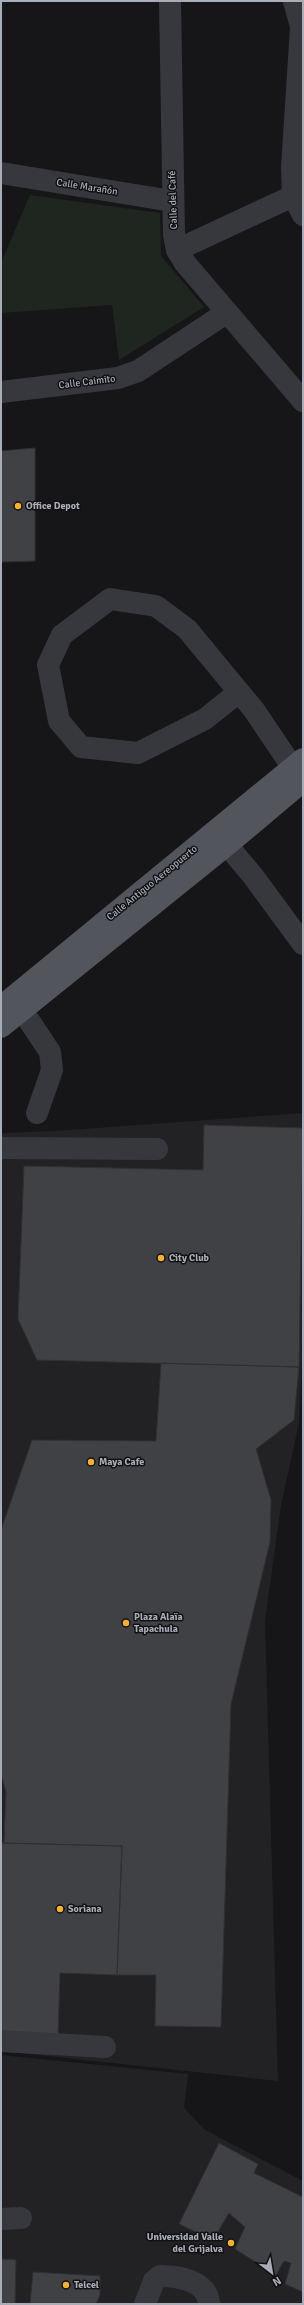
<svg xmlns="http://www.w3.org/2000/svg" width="304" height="2305" font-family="Signika,sans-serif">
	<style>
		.built { fill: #222225 }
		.green { fill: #1e261f }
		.building { fill: #404145; stroke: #303034 }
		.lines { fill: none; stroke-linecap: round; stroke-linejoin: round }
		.minor { stroke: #37383d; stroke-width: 22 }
		.major { stroke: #53555c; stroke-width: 22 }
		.poi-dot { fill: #f2b134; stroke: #111113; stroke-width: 1.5 }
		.labels { text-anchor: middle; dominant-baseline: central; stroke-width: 3; stroke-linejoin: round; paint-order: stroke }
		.street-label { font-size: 10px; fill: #a8adb8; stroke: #111113 }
		.poi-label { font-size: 10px; font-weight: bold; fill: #a8adb8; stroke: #111113; text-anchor: start }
	</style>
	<rect width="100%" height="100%" fill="#161618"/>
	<path class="built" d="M303 1113V1344L299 1423 281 1505 265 1621 278 2081 1 2051V1133L55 1131Z
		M1 2055 188 2074 184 2108 205 2130 303 2181V2304H1Z"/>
	<path class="green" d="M30 195 160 213 161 256 204 307 119 360 112 305 1 313V263Z"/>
	<path class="building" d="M35 448V561L1 562V451Z
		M204 1125 303 1128 299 1367 37 1360 18 1319 24 1166 203 1170Z
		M161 1363 299 1367 294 1420 256 1449 271 1500 270 1542 231 1704 221 2027 155 2026 156 1975H117L122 1846 4 1843 6 1792 1 1774V1530L32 1440 156 1441Z
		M1 1843 122 1846 117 1975 60 1973 58 2036 1 2034Z
		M219 2143 258 2164 254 2173 303 2197V2292L285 2284 291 2263 284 2261 276 2275 235 2249 245 2227 229 2213 213 2240 179 2224Z
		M1 2259 16 2260 15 2304H1Z
		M33 2272 100 2276V2295L96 2304H30Z"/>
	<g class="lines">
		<path class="minor" d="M170 1 174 235 177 250 185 263 303 401
			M294 1 303 34
			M301 28 292 167 293 196 303 215
			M1 173 172 201
			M177 250 293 196
			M1 392 118 378 138 371 226 313
			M239 692 205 719 138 753 81 747 59 721 48 665 62 635 110 599 156 606 187 629 254 710 293 768 303 779
			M227 845 253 876 303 944
			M22 1010 50 1052 52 1070 37 1113
			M1 1148 157 1149
			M1 2041 105 2047
			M1 2219 21 2218
			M145 2304 154 2281 160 2276C179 2276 208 2281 209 2304"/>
		<path class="major" d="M1 1007 303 759
			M1 1027 227 845 303 781"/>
	</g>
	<g class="poi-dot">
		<circle cx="18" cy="506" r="4"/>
		<circle cx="161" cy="1258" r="4"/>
		<circle cx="91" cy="1462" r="4"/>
		<circle cx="126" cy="1623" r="4"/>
		<circle cx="60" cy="1909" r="4"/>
		<circle cx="231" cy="2243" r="4"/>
		<circle cx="66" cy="2285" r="4"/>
	</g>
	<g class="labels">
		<g class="street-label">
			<text transform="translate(87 187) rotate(9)">Calle Marañón</text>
			<text transform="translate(173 200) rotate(-92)">Calle del Café</text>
			<text transform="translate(87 382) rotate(-7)">Calle Caimito</text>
			<text transform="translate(152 883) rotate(-39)">Calle Antiguo Aereopuerto</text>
		</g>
		<g class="poi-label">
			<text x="26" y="506">Office Depot</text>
			<text x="169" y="1258">City Club</text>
			<text x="99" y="1462">Maya Cafe</text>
			<text x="134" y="1617">Plaza Alaïa<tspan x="134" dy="12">Tapachula</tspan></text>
			<text x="68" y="1909">Soriana</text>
			<text x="223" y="2237" text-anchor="end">Universidad Valle<tspan x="223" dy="12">del Grijalva</tspan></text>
			<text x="74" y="2285">Telcel</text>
		</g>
	</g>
	<rect width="304" height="2305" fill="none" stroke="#a8adb8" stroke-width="4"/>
	<g transform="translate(272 2273) rotate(149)" stroke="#111113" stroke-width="3" paint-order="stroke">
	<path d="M0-3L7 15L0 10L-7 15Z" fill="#a8adb8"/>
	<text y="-6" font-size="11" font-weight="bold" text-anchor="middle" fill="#a8adb8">N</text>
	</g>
</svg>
